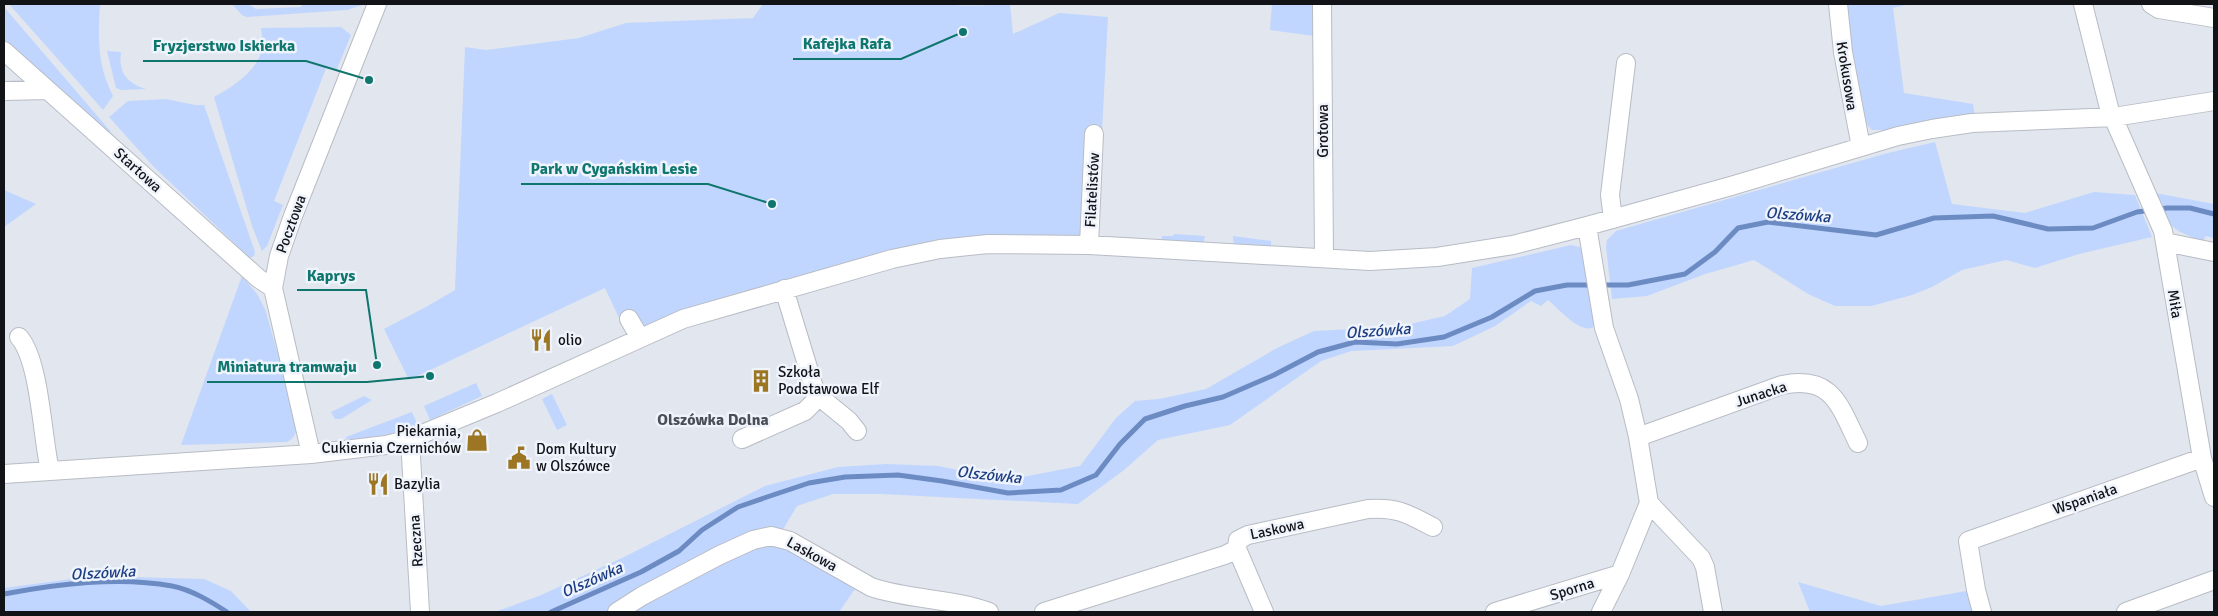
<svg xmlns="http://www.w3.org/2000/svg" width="2218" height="616" font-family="Signika,sans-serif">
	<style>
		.green { fill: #c0d6fe }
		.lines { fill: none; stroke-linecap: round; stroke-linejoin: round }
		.stream { stroke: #6d8bc3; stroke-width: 5 }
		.minor-casing { stroke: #b8bcc5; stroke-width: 20 }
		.minor { stroke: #fff; stroke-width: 18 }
		.labels { text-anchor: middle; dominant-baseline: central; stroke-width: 5; stroke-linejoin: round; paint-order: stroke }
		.street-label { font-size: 15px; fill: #121316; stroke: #eef3fc }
		.poi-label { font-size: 15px; fill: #121316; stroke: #eef3fc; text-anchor: start }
		.water-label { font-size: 16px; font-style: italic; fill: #1c3d81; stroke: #eef3fc }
		.neighbourhood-label { font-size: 16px; font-weight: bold; fill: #4a4e55; stroke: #eef3fc }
		.leader { fill: none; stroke: #0f766e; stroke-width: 2 }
		.callout-dot { fill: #0f766e; stroke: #eef3fc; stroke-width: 2 }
		.callout-label { font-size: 16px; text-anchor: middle; font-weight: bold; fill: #0f766e; stroke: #eef3fc; stroke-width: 5; stroke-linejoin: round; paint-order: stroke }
	</style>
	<rect width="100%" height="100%" fill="#e1e6ef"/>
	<path class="green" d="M9 4H100C98 39 97 64 113 96L103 110Z
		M232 4H248L256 9 301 7 303 4H365L347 10 247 17 242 15Z
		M763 4H950C970 8 990 4 1010 4L1013 34 1059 13 1108 17 1102 131 1089 130 1083 231 1077 237 988 235 917 244 730 295 627 335 605 288 409 380 384 329 426 307 455 290 465 47 486 50 579 38 626 23 753 18Z
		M1272 4H1318L1314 36 1270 30Z
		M1844 4H1910L1893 8 1904 93 1973 104 1975 118 1884 134 1882 130H1872L1867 125 1851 48Z
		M4 7 111 132 108 135 4 41Z
		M341 27 351 35 337 69 327 66 274 201 283 205 267 246 262 251 252 226 214 97C232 87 259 70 262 48 263 42 262 34 261 28Z
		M107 51 121 52C118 72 127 83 146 89L121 90 116 88Z
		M166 99 195 105H204L255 252 254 256 250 258 154 167 109 117 128 101Z
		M1935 142 1952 204 2025 213 2094 192 2135 195 2152 237 2079 254 2035 268 2006 260 1962 270 1932 287 1912 295 1871 306H1835L1808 294 1754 260 1705 274 1647 296 1612 299 1606 247 1607 240 1616 231 1884 154Z
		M4 190 36 204 4 227Z
		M2155 193 2214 204V238L2206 236 2203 241C2170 230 2167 225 2155 193Z
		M1174 234 1205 236 1203 244 1161 242 1162 236H1173Z
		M1233 236 1271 241V248L1234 246Z
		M1571 245 1580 247 1584 253 1594 326 1592 328C1578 332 1559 309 1548 300L1541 306 1531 301 1495 326 1453 346 1351 351 1321 361 1230 425 1158 440 1124 470 1078 504 881 494H833L797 506 782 531 612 612H467H495L539 596 622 558 765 486 838 467 886 464 938 466 1007 480 1080 466 1116 418 1135 401 1159 399 1206 389 1277 348 1314 331 1397 327 1445 316 1470 299 1472 268Z
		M242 276 257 294 265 309 294 411C297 422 300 436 287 442L181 445Z
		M476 383 482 396 430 420 424 406Z
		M552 394 567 425 557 430 542 399Z
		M364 396 372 400 341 419H335L331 412Z
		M412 412 418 426 395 433 350 441 346 440V437Z
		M779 541 857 586 839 612H623L720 559Z
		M94 576 204 579 231 591 251 612H4V588Z
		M1798 582 1881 606 1972 590 1977 612H1810Z"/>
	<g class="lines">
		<path class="stream" d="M4 594C57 584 118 576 172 586 192 590 210 601 227 612
			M551 612 641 572 679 551 702 530 738 507 764 498 809 483 845 477 898 475 942 481 1008 493 1061 490 1096 475 1120 444 1145 419 1185 406 1223 397 1274 375 1318 352 1355 342 1397 344 1444 337 1492 317 1535 291 1567 285H1628L1685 274 1715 252 1738 228 1768 222 1876 235 1934 218 1993 216 2048 229 2093 228 2137 212 2167 208H2190L2214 214"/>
		<defs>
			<path id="minor" d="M1322 4 1324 258
				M1838 4 1843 52 1861 147
				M2083 4 2109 108 2163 231 2202 458 2214 497
				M2151 4 2159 9 2214 18
				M4 51 258 278 273 288
				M4 91 47 90
				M1613 219 1610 195 1626 63
				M1587 226 1604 328 1629 399 1638 437 1649 503
				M2165 242 2214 252
				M1089 245 1094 134
				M784 289 816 394 849 421 857 431
				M629 319 640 338
				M19 337C40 361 42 436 50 471
				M1638 437 1782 385C1832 375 1839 404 1858 443
				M410 439 420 612
				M742 439 805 411 815 401 816 394
				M311 454 273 288 279 256 293 216 377 4
				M4 474 311 454 386 445 410 439 497 403 683 319 892 259 940 249 988 244 1089 245 1370 261 1437 257 1513 245 1587 226 1731 186 1898 136 1932 129 1972 123 2114 117 2214 101
				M1649 503 1701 558 1705 567 1713 612
				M1237 549 1264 612
				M617 612 642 596 720 555 753 540 771 536 790 541 871 587C909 600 951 598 989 612
				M1044 612 1225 555 1237 549 1238 540 1248 535 1368 509C1398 507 1408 514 1433 527
				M1495 612 1620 574
				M1601 612 1620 574 1649 503
				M1982 612 1976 590 1968 541 2202 458
				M2126 612 2214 580"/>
		</defs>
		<use href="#minor" class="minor-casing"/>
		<use href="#minor" class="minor"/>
	</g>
	<defs>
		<symbol id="restaurant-bare" viewBox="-9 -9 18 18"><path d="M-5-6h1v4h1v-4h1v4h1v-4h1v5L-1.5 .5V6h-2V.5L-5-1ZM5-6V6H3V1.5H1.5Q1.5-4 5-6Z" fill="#9c7622" stroke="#eef3fc" stroke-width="2.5" paint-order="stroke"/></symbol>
		<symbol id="building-bare" viewBox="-9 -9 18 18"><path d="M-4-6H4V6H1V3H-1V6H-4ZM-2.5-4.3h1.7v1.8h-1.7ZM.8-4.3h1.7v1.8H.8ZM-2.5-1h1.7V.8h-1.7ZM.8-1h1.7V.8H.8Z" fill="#9c7622" stroke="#eef3fc" stroke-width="2.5" paint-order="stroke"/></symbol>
		<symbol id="shop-bare" viewBox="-9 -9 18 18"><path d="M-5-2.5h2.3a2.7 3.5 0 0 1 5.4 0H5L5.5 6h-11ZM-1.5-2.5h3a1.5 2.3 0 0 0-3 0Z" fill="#9c7622" stroke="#eef3fc" stroke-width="2.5" paint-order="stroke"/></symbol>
		<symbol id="civic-bare" viewBox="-9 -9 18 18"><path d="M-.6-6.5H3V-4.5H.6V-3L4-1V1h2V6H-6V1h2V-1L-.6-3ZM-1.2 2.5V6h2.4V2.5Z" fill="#9c7622" stroke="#eef3fc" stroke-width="2.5" paint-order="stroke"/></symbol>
	</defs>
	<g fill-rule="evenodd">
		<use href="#restaurant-bare" x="525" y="324" width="32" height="32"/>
		<use href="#building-bare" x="745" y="365" width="32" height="32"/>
		<use href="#shop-bare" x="461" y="424" width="32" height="32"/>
		<use href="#civic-bare" x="503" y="442" width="32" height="32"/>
		<use href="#restaurant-bare" x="362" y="468" width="32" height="32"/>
	</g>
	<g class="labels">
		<g class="street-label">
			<text transform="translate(1847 76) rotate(81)">Krokusowa</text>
			<text transform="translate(1323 131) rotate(-90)">Grotowa</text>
			<text transform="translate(138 170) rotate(42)">Startowa</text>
			<text transform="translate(1092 190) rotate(-87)">Filatelistów</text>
			<text transform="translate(291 224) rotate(-70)">Pocztowa</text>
			<text transform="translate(2175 304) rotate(81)">Miła</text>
			<text transform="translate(1761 394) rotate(-18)">Junacka</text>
			<text transform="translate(2085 499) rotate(-19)">Wspaniała</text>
			<text transform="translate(1277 529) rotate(-12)">Laskowa</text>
			<text transform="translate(416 541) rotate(-94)">Rzeczna</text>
			<text transform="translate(812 554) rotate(29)">Laskowa</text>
			<text transform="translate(1572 589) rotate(-17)">Sporna</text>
		</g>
		<g class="poi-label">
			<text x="558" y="340">olio</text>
			<text x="778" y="372">Szkoła<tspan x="778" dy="17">Podstawowa Elf</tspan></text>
			<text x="461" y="431" text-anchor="end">Piekarnia,<tspan x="461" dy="17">Cukiernia Czernichów</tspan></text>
			<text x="536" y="449">Dom Kultury<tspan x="536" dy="17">w Olszówce</tspan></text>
			<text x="394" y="484">Bazylia</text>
		</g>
		<g class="water-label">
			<text transform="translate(1798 215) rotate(4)">Olszówka</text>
			<text transform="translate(1378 331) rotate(-4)">Olszówka</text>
			<text transform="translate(989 475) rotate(6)">Olszówka</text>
			<text transform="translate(103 573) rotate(-3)">Olszówka</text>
			<text transform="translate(592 580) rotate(-24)">Olszówka</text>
		</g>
		<g class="neighbourhood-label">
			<text x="713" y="420">Olszówka Dolna</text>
		</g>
	</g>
	<path class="leader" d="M963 32L901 59H793M369 80L306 61H143M772 204L708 184H521M377 365L366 290H297M430 376L367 382H207"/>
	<g class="callout-dot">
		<circle cx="963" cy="32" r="5"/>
		<circle cx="369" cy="80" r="5"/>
		<circle cx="772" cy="204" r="5"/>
		<circle cx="377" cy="365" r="5"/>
		<circle cx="430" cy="376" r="5"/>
	</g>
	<g class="callout-label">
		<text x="847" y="49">Kafejka Rafa</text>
		<text x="224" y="51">Fryzjerstwo Iskierka</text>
		<text x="614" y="174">Park w Cygańskim Lesie</text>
		<text x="331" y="281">Kaprys</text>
		<text x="287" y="372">Miniatura tramwaju</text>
	</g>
	<rect width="2218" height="616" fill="none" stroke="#121316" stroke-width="10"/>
</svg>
